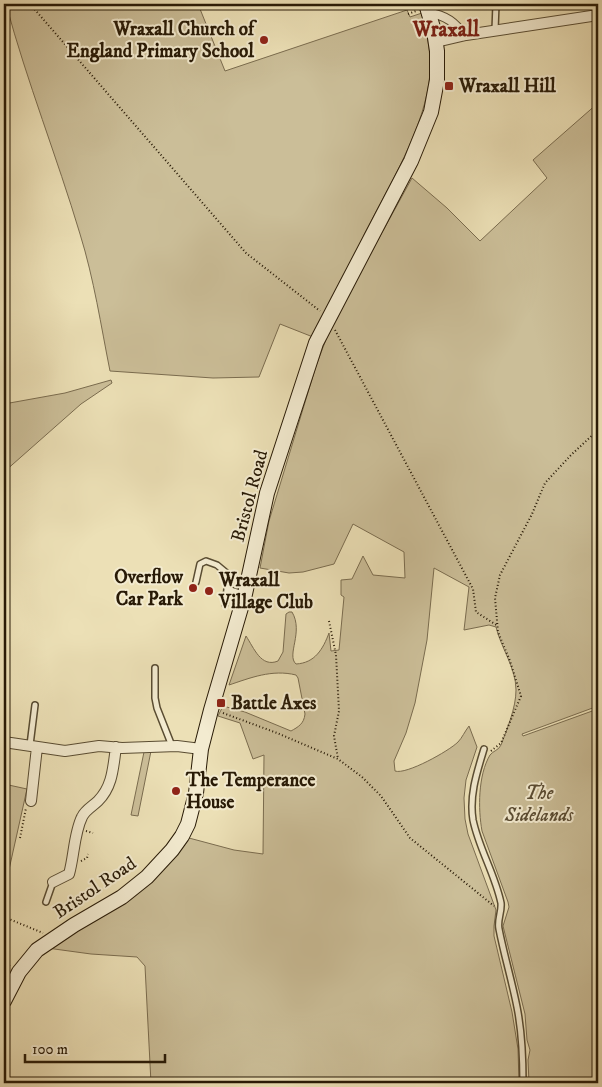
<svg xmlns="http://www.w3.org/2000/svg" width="602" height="1087" font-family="'IM FELL DW Pica',serif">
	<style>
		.green { fill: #cbbe98; stroke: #7a6c4f }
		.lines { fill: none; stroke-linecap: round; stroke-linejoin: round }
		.service-casing { stroke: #594c32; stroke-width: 8 }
		.pedestrian-casing { stroke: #594c32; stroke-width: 10 }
		.minor-casing { stroke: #594c32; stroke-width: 12 }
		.secondary-casing { stroke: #281a06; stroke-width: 16 }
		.path { stroke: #281a06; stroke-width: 2; stroke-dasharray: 1 2.5; stroke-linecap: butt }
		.service { stroke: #f3ebd0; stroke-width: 5 }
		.pedestrian { stroke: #f3ebd0; stroke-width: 8 }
		.minor { stroke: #f3ebd0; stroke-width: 10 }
		.secondary { stroke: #f3ebd0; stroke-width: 14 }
		.poi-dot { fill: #8f2418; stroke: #f3ebd0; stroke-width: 2 }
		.labels { text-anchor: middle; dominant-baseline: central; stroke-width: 4; stroke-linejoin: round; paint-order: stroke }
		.poi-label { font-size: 19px; font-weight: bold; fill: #281a06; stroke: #f3ebd0; text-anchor: start }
		.street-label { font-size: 19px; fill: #281a06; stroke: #f3ebd0 }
		.park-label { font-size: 19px; font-style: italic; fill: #594b32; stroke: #f3ebd0 }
		.quarter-label { font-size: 21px; font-weight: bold; fill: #7a1f14; stroke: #f3ebd0 }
	</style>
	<rect width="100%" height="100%" fill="#ece0b6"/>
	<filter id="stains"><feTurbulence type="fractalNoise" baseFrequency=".004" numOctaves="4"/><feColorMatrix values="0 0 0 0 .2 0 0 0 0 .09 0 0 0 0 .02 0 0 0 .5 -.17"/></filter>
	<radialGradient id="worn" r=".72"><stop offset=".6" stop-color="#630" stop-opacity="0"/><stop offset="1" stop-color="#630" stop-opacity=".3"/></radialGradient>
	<path class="green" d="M6 4H198L225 71 407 10 410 17 422 13C427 33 431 53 430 73 426 127 388 187 364 235L366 237 337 288 313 337 280 324 259 377 213 378 110 371C101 326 94 279 80 234 57 157 27 82 6 4Z
		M598 103V706L522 734 523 736 595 710H598V1083H529L528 1060 530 1050 527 1040 525 1014 503 926 509 907 508 902 482 831C478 809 478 775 490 755 493 751 499 750 501 745 507 729 516 708 516 690 516 668 501 648 496 627L489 625 464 630 469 587 434 568 427 640 415 703 406 733 394 761 395 771C406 775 449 751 458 742 462 738 465 731 469 726L477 747 466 780 464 798 465 819 468 834 496 910 494 926V936L512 1012 518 1049 519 1083H151L145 966 137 957 91 954 47 948 156 877 171 862 189 838 234 850 263 854 264 755 253 759 240 723 218 716 223 706 245 712 291 731C298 727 304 724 305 714L298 678 296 675C272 669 250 678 229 685L246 636C254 648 261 668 278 661L283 652 286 614 289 612H292C304 632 286 655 296 664 315 663 323 649 329 633L331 651 339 650 344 597 341 595V580L352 579 363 556 373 575 405 578 404 552 353 524 334 564 303 572 289 573 260 568 269 521 316 366 328 334 340 309 412 178 447 208 480 241 547 178 533 160Z
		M111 380 112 383 81 404 4 472V404L65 393Z
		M151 751 138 816 131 815 144 752Z
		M4 784 27 789 4 892Z"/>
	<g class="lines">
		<defs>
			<path id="service" d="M495 30 496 4
				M196 582 200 564 206 561 217 565 229 575 225 604
				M227 589 243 594
				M155 668V698L157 708 172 746
				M30 745 35 705
				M484 749C477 772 469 796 473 820 479 849 495 874 501 903 502 912 497 920 499 929 504 955 512 981 517 1007 522 1032 523 1058 523 1083
				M46 902 53 882"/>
			<path id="pedestrian" d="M429 13C445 15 456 22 464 36"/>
			<path id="minor" d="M436 42 466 35 598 15
				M4 742 65 751 99 746 122 748 177 746 201 749
				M31 801 37 747
				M53 882 69 874C74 857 74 833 82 817 85 810 93 806 98 801 113 786 113 767 116 747"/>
			<path id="secondary" d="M4 1001 19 972 37 950 74 925 122 897 147 877 172 850 182 836 188 824 196 793 201 749 211 710 245 594 267 493 316 343 411 161 431 112 437 80V51L434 31 426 4"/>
		</defs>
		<use href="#service" class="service-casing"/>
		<use href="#pedestrian" class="pedestrian-casing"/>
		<use href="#minor" class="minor-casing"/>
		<use href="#secondary" class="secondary-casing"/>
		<path class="path" d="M30 4 246 253 320 311
			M408 14 416 11
			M335 330 473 589 476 612 498 626
			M329 621 336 655 339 711 334 736 338 759
			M223 713 277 733 338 759 362 777 381 796 410 838 494 906
			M491 751 501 743 521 696 510 661 498 632 495 598 500 575 532 514 545 483 571 455 598 430
			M86 831 93 833
			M20 838 26 808
			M81 861 87 858 88 854
			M4 917 43 933
			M4 969 10 965"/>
		<use href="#service" class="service"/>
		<use href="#pedestrian" class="pedestrian"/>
		<use href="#minor" class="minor"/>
		<use href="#secondary" class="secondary"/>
	</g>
	<g class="poi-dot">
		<circle cx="264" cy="40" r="5"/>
		<rect x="444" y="81" width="10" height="10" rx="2.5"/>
		<circle cx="193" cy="588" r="5"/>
		<circle cx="209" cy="591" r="5"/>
		<rect x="216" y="698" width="10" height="10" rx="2.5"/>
		<circle cx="176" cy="791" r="5"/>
	</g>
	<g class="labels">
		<g class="poi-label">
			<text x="254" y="29" text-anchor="end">Wraxall Church of<tspan x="254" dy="22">England Primary School</tspan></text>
			<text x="459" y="86">Wraxall Hill</text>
			<text x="183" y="577" text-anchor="end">Overflow<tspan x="183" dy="22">Car Park</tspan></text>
			<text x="219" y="580">Wraxall<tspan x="219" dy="22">Village Club</tspan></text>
			<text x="231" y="703">Battle Axes</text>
			<text x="186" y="780">The Temperance<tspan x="186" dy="22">House</tspan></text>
		</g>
		<g class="street-label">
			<text transform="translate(250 496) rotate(-75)">Bristol Road</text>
			<text transform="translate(95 888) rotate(-34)">Bristol Road</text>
		</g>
		<g class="park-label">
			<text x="539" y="793">The<tspan x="539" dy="22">Sidelands</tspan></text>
		</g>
		<g class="quarter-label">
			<text x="446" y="30">Wraxall</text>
		</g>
	</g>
	<rect width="602" height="1087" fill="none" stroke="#ece0b6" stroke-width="20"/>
	<rect x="5" y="5" width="592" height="1077" fill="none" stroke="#281a06" stroke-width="2.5"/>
	<rect x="10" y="10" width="582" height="1067" fill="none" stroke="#281a06"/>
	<path d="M25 1054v8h140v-8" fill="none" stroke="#281a06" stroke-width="2.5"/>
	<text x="32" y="1054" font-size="15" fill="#281a06" stroke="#f3ebd0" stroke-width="4" paint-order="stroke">100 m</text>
	<rect width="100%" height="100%" filter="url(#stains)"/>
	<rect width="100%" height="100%" fill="url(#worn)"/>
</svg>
